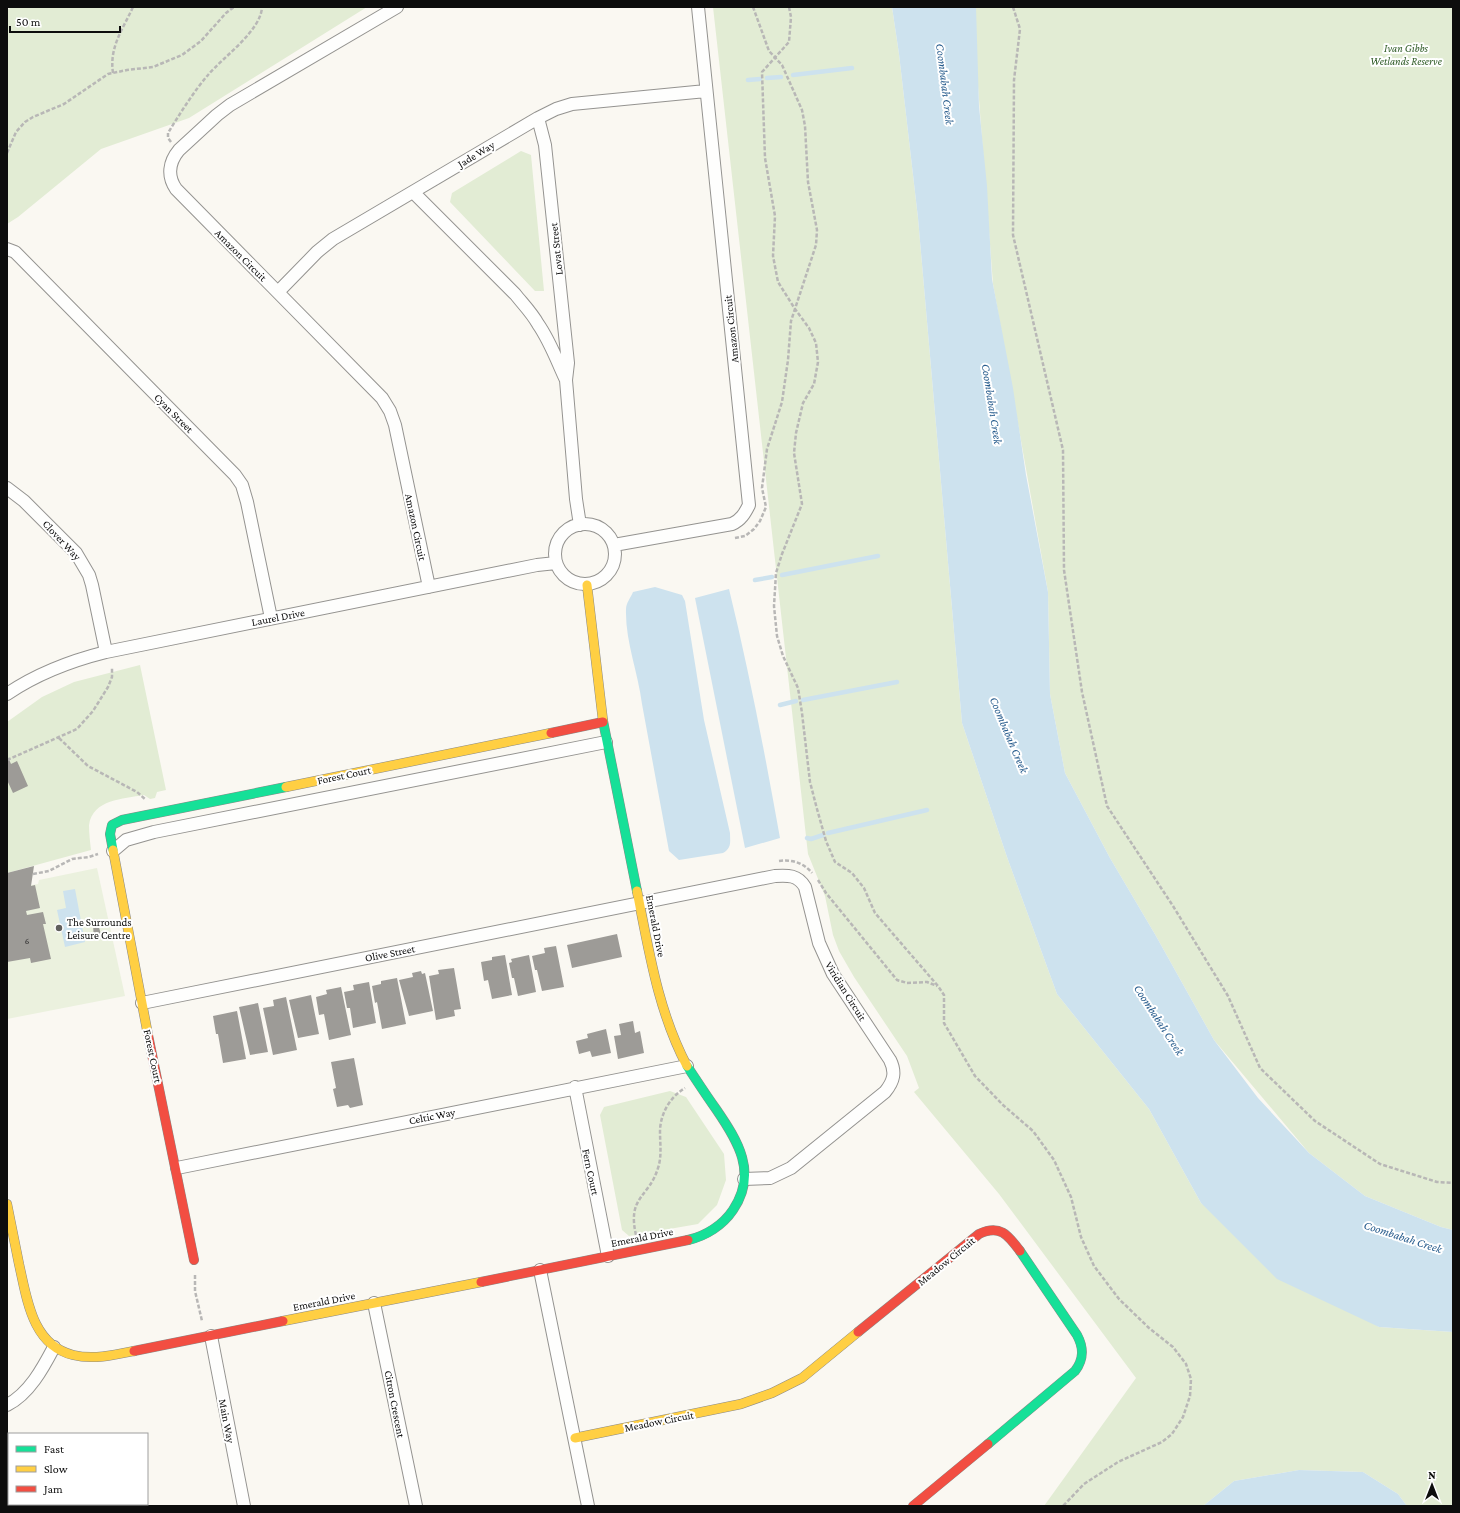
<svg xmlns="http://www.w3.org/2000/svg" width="1460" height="1513" font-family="'Crimson Pro',serif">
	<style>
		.green { fill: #e2ecd4 }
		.pitch { fill: #ebf1de }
		.water { fill: #cde2ee }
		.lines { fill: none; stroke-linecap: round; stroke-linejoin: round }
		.stream { stroke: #cde2ee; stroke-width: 4.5 }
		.building { fill: #9d9b97 }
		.street-casing { stroke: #949390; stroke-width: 14 }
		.fast-casing { stroke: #8a8987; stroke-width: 10 }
		.slow-casing { stroke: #8a8987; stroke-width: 10 }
		.jam-casing { stroke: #8a8987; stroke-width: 10 }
		.path { stroke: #b8b7b6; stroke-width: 2.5; stroke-dasharray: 4 2; stroke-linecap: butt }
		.street { stroke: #fefefd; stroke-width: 12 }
		.fast { stroke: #16e098; stroke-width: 9 }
		.slow { stroke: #ffcf43; stroke-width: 9 }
		.jam { stroke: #f24e42; stroke-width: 9 }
		.poi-dot { fill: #605f5d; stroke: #fff; stroke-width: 1.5 }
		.labels { text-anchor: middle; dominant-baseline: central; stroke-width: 4; stroke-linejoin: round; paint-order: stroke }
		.number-label { font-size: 9px; fill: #313030 }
		.park-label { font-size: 11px; font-style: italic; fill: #2f5b26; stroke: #fff }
		.street-label { font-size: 11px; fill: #0d0d0d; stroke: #fff }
		.poi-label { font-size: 11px; fill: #0d0d0d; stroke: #fff; text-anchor: start }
		.water-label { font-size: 12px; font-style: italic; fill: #275c8d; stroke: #fff }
	</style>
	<rect width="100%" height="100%" fill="#faf8f2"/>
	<path class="green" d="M12 7H367L189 118 101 149 18 217 7 224V10Z
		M713 7H892L899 54 918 218 962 723 1007 857 1057 994 1149 1109 1201 1203 1379 1327 1453 1332V1506H1407L1398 1494 1363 1472 1299 1470 1234 1481 1203 1506H1044L1136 1378 999 1194 914 1092 919 1088 907 1056 854 977 839 951 833 935 825 896 808 854Z
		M972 7H1453V1230L1441 1227 1365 1196 1309 1153 1214 1040 1156 936 1110 858 1065 773 1050 694 1048 592 993 284Z
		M521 151 531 155 544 291H535L450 202 452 193Z
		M140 665 166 790 157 792 155 798 150 799 144 795C123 799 93 799 89 825 89 833 90 842 91 850L7 873V722L42 697 74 682Z
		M670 1091 686 1097 724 1154 726 1180 717 1205 698 1224 629 1236 622 1230 600 1115 604 1107Z"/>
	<path class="pitch" d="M97 868 125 996 7 1019V889L38 884 39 880Z"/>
	<path class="water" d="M892 7H976L979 106 987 186 992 279 1013 388 1026 475 1048 592 1050 694 1065 773 1110 858 1156 936 1214 1040 1258 1098 1309 1153 1365 1196 1441 1227 1453 1230V1332L1379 1327 1277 1279 1201 1203 1149 1109 1057 994 1007 857 962 723 918 218 899 54Z
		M655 587 682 595 685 601 704 720 730 833C730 842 732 848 723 853L679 860 669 851 642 704C638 672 625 641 626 609 626 603 631 597 633 592Z
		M729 589C749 671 765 754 780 838L745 848 695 598Z
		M75 889 85 942 65 947 57 910 66 908 63 891Z
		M1299 1470 1363 1472 1398 1494 1407 1506H1203L1234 1481Z"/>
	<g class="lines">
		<path class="stream" d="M793 75 852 68
			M767 78 781 77
			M748 80 760 79
			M782 575 878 556
			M755 580 772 577
			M803 700 897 682
			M780 705 796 701
			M828 833 927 810
			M807 838 811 839 823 835"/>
	</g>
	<path class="building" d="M7 755 11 764 17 761 28 786 13 793 7 780Z
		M34 866 31 886 35 885 40 908 26 911 27 915 43 912 46 924H43L51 959 31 963 30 958 7 962V873Z
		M98 919V924L102 938 94 940 93 925 91 920Z
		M617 934 622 957 572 968 567 945Z
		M556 946 564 987 542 991 537 970H535L532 956 545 953 544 948Z
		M505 955 512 995 492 999 488 980 484 981 481 962 492 960V957Z
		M529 955 536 992 518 996 514 978H512L509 963 512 962 511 959Z
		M454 968 461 1009 454 1010 455 1016 436 1020 429 976 439 974 438 970Z
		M421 971 422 974 425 973 433 1011 409 1016 399 980 413 977 412 973Z
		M397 978 406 1024 382 1029 377 1002 375 1003 372 986 381 984V981Z
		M369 982 376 1023 353 1028 350 1008H347L344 992 354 990 353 985Z
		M341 987 351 1035 329 1040 324 1014 319 1015 316 997 327 994 326 990Z
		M311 995 319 1034 298 1038 289 1000Z
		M286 997 297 1050 273 1055 263 1008 274 1006 273 1000Z
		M258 1003 268 1052 250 1055 239 1007Z
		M237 1011 246 1059 223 1063 218 1034H216L213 1016Z
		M633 1021 635 1033 640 1031 644 1053 618 1059 614 1036 621 1035 619 1024Z
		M606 1029 611 1053 592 1057 590 1051 579 1054 576 1041 588 1038 587 1034Z
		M354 1058 363 1105 350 1108 348 1105 337 1107 333 1089 336 1088 331 1062Z"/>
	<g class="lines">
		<defs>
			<path id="street" d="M397 7 230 105 217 115 179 150C169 162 167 176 176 189L382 398 390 411 395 425 429 587
				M538 118 545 145 568 363 566 380 576 499 580 525
				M413 192 515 294C523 304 532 313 538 324 550 341 557 361 566 380
				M7 249 15 252 20 257 235 475 242 485 247 502 271 618
				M278 292 317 252 333 239 538 118 556 109 572 104 706 91
				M7 488 24 501 76 553 89 575 92 585 106 652
				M555 554a30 30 0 1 1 60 0a30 30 0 1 1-60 0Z
				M614 545 732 524C741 520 745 513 749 505L698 7
				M7 694C38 673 70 661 106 652L537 565 556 563
				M113 851 126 840 154 832 606 742
				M142 1003 775 876C788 875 798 875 805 887L819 943 833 974 890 1060C896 1072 894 1081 885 1092L791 1168 770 1178 744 1179
				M575 1087 608 1256
				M177 1168 687 1066
				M540 1270 588 1506
				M374 1303 416 1506
				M211 1336 244 1506
				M7 1405C29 1394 43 1368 54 1347"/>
			<path id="fast" d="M603 721 637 891
				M113 850 110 834 112 825 122 820 286 787
				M687 1066C697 1081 706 1095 716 1109 738 1141 758 1173 733 1210 723 1225 706 1236 688 1240
				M988 1444 1075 1371C1084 1359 1084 1348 1077 1335L1020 1251"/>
			<path id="slow" d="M587 585 603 721
				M286 787 551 733
				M113 850 148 1035
				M637 891C649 951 658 1011 687 1066
				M7 1204C11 1224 15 1244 19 1264 27 1299 32 1345 73 1355 93 1360 115 1355 134 1351
				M283 1321 481 1282
				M575 1438 741 1404 772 1393 802 1378 858 1332"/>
			<path id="jam" d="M551 733 603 722
				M148 1035 194 1260
				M481 1282 688 1240
				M858 1332 979 1234C1000 1224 1008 1235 1020 1251
				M134 1351 283 1321
				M913 1506 988 1444"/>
		</defs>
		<use href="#street" class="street-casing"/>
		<use href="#fast" class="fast-casing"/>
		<use href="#slow" class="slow-casing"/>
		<use href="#jam" class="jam-casing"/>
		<path class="path" d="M789 7 791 17 789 42 762 72 765 158 775 216 773 256 778 282 795 309 809 328 816 343 818 362 814 384 803 403 796 433 794 453 802 504 782 554 776 573 774 606 777 636 783 656 798 688 802 713 810 782 817 809 826 841 835 862 852 873 864 888 875 913 938 986 944 995V1023L975 1076 1003 1105 1033 1131 1054 1160 1071 1197 1081 1237 1094 1266 1119 1299 1149 1328 1173 1347 1186 1364 1191 1379 1190 1396 1183 1417 1172 1434 1162 1442 1118 1462 1084 1484 1063 1506
			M1013 7 1020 29 1014 80 1013 235 1063 450 1064 570 1082 692 1107 806 1173 906 1228 996 1260 1068 1315 1121 1380 1164 1437 1182 1453 1183
			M113 73C109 47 123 29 133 7
			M171 142 168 138V133C179 115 194 91 208 75 223 57 261 31 262 7
			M7 153 16 132 25 122 33 117 64 104 108 74 127 70 153 67 182 55 201 41 226 13 234 7
			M735 538 745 536 754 529 760 521 766 507 762 488 767 449 782 402 788 360 791 321 816 245 817 230 808 182 805 126 802 110 782 65 769 51 753 7
			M59 738 88 766 137 792 146 800
			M7 760 77 729 93 711 108 687 112 677V667
			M779 861C792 859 804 863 812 873
			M33 874 49 871 72 859 89 857 98 854
			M818 880 826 893 897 980 907 983 927 982 937 986
			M636 1235C627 1196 649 1198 658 1168 662 1156 660 1144 660 1132 660 1114 670 1097 685 1088
			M195 1275V1291L202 1321"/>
		<use href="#street" class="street"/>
		<use href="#fast" class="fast"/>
		<use href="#slow" class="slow"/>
		<use href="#jam" class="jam"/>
	</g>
	<circle class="poi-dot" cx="59" cy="928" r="4"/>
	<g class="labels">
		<g class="number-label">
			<text x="27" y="941">6</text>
		</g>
		<g class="park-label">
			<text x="1406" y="48">Ivan Gibbs<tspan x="1406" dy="13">Wetlands Reserve</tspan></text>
		</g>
		<g class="street-label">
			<text transform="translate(476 154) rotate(-31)">Jade Way</text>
			<text transform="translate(556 249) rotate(-96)">Lovat Street</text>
			<text transform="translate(241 255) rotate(45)">Amazon Circuit</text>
			<text transform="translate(731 329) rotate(-96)">Amazon Circuit</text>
			<text transform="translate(174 413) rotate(45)">Cyan Street</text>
			<text transform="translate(416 527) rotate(78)">Amazon Circuit</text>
			<text transform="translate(62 540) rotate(47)">Clover Way</text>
			<text transform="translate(278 617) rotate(-11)">Laurel Drive</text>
			<text transform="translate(344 775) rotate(-12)">Forest Court</text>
			<text transform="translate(656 926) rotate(79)">Emerald Drive</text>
			<text transform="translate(390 953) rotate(-11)">Olive Street</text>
			<text transform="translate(846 991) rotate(58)">Viridian Circuit</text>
			<text transform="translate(153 1056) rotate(78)">Forest Court</text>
			<text transform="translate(432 1116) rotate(-11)">Celtic Way</text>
			<text transform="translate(591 1172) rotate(78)">Fern Court</text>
			<text transform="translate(642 1237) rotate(-11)">Emerald Drive</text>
			<text transform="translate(946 1261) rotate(-39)">Meadow Circuit</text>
			<text transform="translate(324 1301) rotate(-11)">Emerald Drive</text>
			<text transform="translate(395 1404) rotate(79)">Citron Crescent</text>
			<text transform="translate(227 1421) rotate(79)">Main Way</text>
			<text transform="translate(659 1421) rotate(-11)">Meadow Circuit</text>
		</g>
		<g class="poi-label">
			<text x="67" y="922">The Surrounds<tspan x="67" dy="13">Leisure Centre</tspan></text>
		</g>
		<g class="water-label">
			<text transform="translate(945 84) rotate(83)">Coombabah Creek</text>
			<text transform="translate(992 404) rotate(81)">Coombabah Creek</text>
			<text transform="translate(1009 735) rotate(67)">Coombabah Creek</text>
			<text transform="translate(1159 1020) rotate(57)">Coombabah Creek</text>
			<text transform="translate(1403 1237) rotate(18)">Coombabah Creek</text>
		</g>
	</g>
	<rect width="1460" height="1513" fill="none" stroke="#0d0d0d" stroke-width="16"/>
	<rect x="8" y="1433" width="140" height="72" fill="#ffffff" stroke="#9e9e9e"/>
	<rect x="16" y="1446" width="20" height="6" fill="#16e098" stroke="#9e9e9e"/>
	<text x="44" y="1453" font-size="12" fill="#0d0d0d">Fast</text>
	<rect x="16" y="1466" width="20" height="6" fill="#ffcf43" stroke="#9e9e9e"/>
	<text x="44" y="1473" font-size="12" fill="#0d0d0d">Slow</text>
	<rect x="16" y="1486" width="20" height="6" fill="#f24e42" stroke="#9e9e9e"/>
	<text x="44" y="1493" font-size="12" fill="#0d0d0d">Jam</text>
	<g transform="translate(1432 1485)" stroke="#ffffff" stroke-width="3" paint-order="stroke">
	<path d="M0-3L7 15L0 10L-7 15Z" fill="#0d0d0d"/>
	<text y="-6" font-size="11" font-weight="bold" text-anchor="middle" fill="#0d0d0d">N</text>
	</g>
	<path d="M10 26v6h110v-6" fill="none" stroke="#0d0d0d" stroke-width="2"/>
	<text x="16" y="26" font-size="12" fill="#0d0d0d" stroke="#ffffff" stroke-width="3" paint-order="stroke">50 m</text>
</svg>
